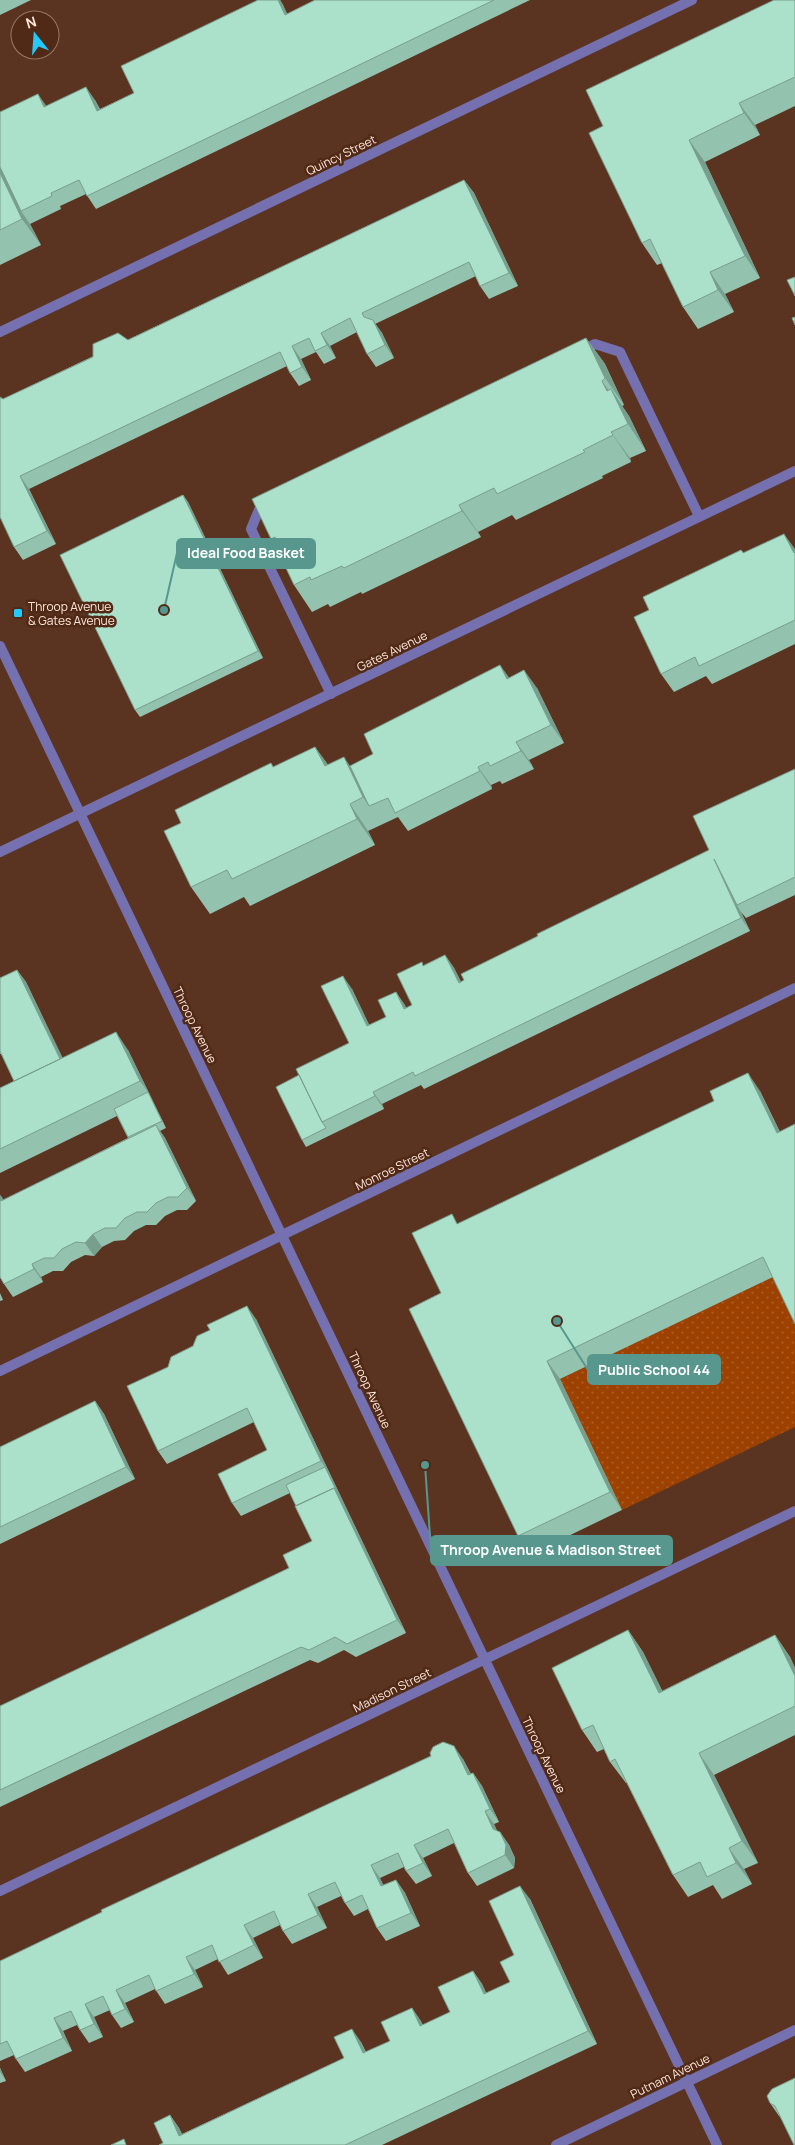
<svg xmlns="http://www.w3.org/2000/svg" width="795" height="2145" font-family="Manrope,sans-serif">
	<style>
		.park { fill: url(#park-dots) }
		.lines { fill: none; stroke-linecap: round; stroke-linejoin: round }
		.service { stroke: #7570b0; stroke-width: 10 }
		.minor { stroke: #7570b0; stroke-width: 10 }
		.wall { fill: #93c2ae }
		.shaded-wall { fill: #789e8d }
		.building { fill: #abe1ca; stroke: #789e8d }
		.poi-dot { fill: #23c9fe; stroke: #502a17; stroke-width: 2 }
		.labels { text-anchor: middle; dominant-baseline: central; stroke-width: 5; stroke-linejoin: round; paint-order: stroke }
		.street-label { font-size: 12px; fill: #ffe5da; stroke: #502a17 }
		.poi-label { font-size: 12px; fill: #ffe5da; stroke: #502a17; text-anchor: start }
		.leader { fill: none; stroke: #57978e; stroke-width: 2 }
		.callout-dot { fill: #57978e; stroke: #502a17; stroke-width: 2 }
		.callout { fill: #57978e; stroke: #57978e; stroke-width: 2 }
		.callout-label { font-size: 14px; text-anchor: middle; font-weight: bold; fill: #fff }
	</style>
	<defs>
		<pattern id="park-dots" width="8" height="8" patternUnits="userSpaceOnUse" patternTransform="scale(1.25)"><rect width="8" height="8" fill="#9d4100"/><path d="M2 2h.1M6 6h.1" fill="none" stroke="#ac5c25" stroke-width="1.8" stroke-linecap="round"/></pattern>
	</defs>
	<rect width="100%" height="100%" fill="#5b3421"/>
	<path class="park" d="M776 1275 795 1315V1427L622 1510 560 1379Z"/>
	<g class="lines">
		<path class="service" d="M579 352 595 344 620 352 699 516
			M267 502 261 505 251 529 331 694"/>
		<path class="minor" d="M0 332 692 0
			M0 646 717 2145
			M0 852 795 471
			M0 1371 795 988
			M0 1891 795 1511
			M556 2145 795 2030"/>
	</g>
	<path class="wall" d="M0 0H31L0 15Z
		M258 0H280L283 5 287 14 315 0H530L96 209 86 194 60 206 61 209 30 224 41 245 0 265V112L95 100 100 109 134 93Z
		M795 0V106L755 125 760 135 705 162 760 278 725 294 734 312 698 329 683 307 662 263 657 265 642 243 603 126Z
		M464 180 474 193 518 286 489 299 480 286 476 276 375 324 382 333 394 358 376 367 367 354 357 332 330 346 336 358 324 364 316 352 301 359 311 380 299 386 290 373 287 366 29 489 56 544 23 560 14 547 3 399Z
		M586 338 605 364 624 405 622 406 629 416 646 451 630 458 631 462 602 476 603 478 516 520 512 515 478 532 481 537 362 594 361 592 330 607 328 604 312 612 294 585 278 549 271 539Z
		M183 495 188 502 263 658 140 717 135 710Z
		M795 549V644L712 684 706 676 674 692 661 674 649 610 741 550 744 553Z
		M509 678 537 688 564 743 529 760 534 769 502 784 500 781 491 785 492 789 408 831 398 817 368 831 375 845 250 906 244 897 210 914 191 887 181 823 274 767 315 747 328 765 350 766 373 754Z
		M795 769V895L746 918 741 912 750 931 424 1089 421 1085 382 1104 384 1109 306 1147 302 1140 299 1075 349 1043 352 989 369 1025 386 1017 396 992 406 1008 412 1005 424 965 445 955 454 968 461 982 538 936 709 850Z
		M17 970 26 982 62 1058 128 1050 166 1128 160 1131 165 1138 196 1201 187 1210H177L165 1216 156 1225H146L134 1231 125 1240 114 1241 102 1247 94 1256 85 1255 71 1262 63 1271H53L41 1277 43 1282 13 1297 4 1284 0 1277V1195L3 1200 128 1138 117 1116 0 1173V1088L14 1081 1 1054H0V978Z
		M760 1091 780 1132 773 1277 560 1379 622 1510 531 1554 518 1536 459 1223Z
		M0 1293 3 1300 0 1301Z
		M256 1319 406 1633 356 1657 344 1650 318 1663 310 1660 0 1807V1706L289 1568 312 1541 290 1493 241 1516 232 1503 267 1450 254 1422 167 1464 158 1451 168 1367Z
		M95 1401 104 1414 135 1479 0 1544V1447Z
		M628 1630 643 1652 662 1691 775 1635 790 1657 795 1668V1735L714 1775 758 1863 744 1869 752 1884 722 1899 713 1885 688 1897 673 1875 627 1783H626L610 1762 604 1749 597 1752 582 1730Z
		M463 1759 471 1774 473 1773 482 1786 499 1822 494 1824 497 1831 500 1832 509 1845 515 1858 514 1868 477 1886 468 1873 454 1843 423 1858 432 1876 416 1884 406 1871 404 1867 380 1878 383 1885 396 1880 405 1893 420 1926 386 1941 377 1928 368 1909 354 1916 345 1903 341 1896 317 1907 327 1928 292 1944 283 1931 280 1925 253 1938 263 1958 228 1975 218 1959 195 1970 203 1987 165 2004 155 1989 125 2003 134 2022 121 2028 112 2015 110 2010 94 2017 103 2037 89 2043 80 2030 77 2025 63 2031 72 2051 25 2072 16 2059 14 2055 0 2061V1961Z
		M530 1899 597 2044 382 2145H159L163 2143 170 2115 179 2128 182 2134 344 2058 361 2042 366 2052 390 2041 412 2008 423 2025 450 2012 473 1971 482 1984 486 1993 510 1982 514 1955Z
		M0 2068 6 2081 0 2083Z
		M772 2089 780 2117 779 2116 770 2103Z"/>
	<path class="shaded-wall" d="M278 0H280L283 5 294 28 285 15Z
		M86 87 95 100 106 124 97 111Z
		M38 94 47 107H44Z
		M739 103 755 125 760 135 744 113Z
		M689 140 705 162 760 278 745 256Z
		M0 161 21 211 30 224 41 245 22 219 0 173Z
		M464 180 474 193 518 286 509 273Z
		M710 272 725 294 734 312 718 290Z
		M373 320 382 333 394 358 385 345Z
		M321 333 330 346 336 358 327 345Z
		M586 338 605 364 624 405 605 378Z
		M292 346 301 359 311 380 302 367Z
		M602 381 618 403 611 389 629 416 646 451 628 424 607 391Z
		M611 432 630 458 631 462Z
		M20 476 29 489 56 544 47 531Z
		M183 495 188 502 263 658 258 651Z
		M459 505 478 532 481 537 462 511Z
		M784 534 795 549V555Z
		M500 665 513 683 507 679Z
		M524 670 537 688 564 743 551 725Z
		M516 742 529 760 534 769 521 751Z
		M315 747 334 773 325 766Z
		M344 757 362 784 369 806 363 797Z
		M478 767 491 785 492 789 480 771Z
		M350 804 368 831 375 845 357 819Z
		M714 859 737 905 741 912 750 931 741 918Z
		M445 955 454 968 468 995 459 983Z
		M17 970 26 982 72 1077 63 1064Z
		M343 976 352 989 376 1039 367 1026Z
		M396 992 405 1005 413 1022 404 1009Z
		M116 1032 128 1050 166 1128 162 1121 148 1092 140 1081Z
		M748 1073 760 1091 789 1151 777 1133Z
		M373 1092 382 1104 384 1109 375 1096Z
		M156 1125 165 1138 196 1201 187 1188Z
		M0 1195 2 1197 10 1214 0 1200Z
		M93 1234 102 1247 94 1256 85 1243Z
		M32 1264 41 1277 43 1282 34 1269Z
		M247 1306 256 1319 406 1633 397 1620 334 1488 325 1467 321 1461Z
		M547 1361 560 1379 622 1510 610 1492Z
		M95 1401 104 1414 135 1479 126 1467Z
		M628 1630 643 1652 674 1714 659 1693Z
		M775 1635 790 1657 795 1668V1676Z
		M454 1746 463 1759 477 1788 468 1775Z
		M699 1753 714 1775 758 1863 742 1841Z
		M473 1773 482 1786 499 1822 490 1809Z
		M485 1811 494 1824 502 1842 493 1829Z
		M500 1832 509 1845 515 1858 514 1868 505 1855Z
		M414 1845 423 1858 432 1876 423 1863Z
		M729 1848 744 1869 752 1884 736 1863Z
		M371 1865 380 1878 390 1899 381 1886Z
		M396 1880 405 1893 420 1926 411 1913Z
		M520 1886 530 1899 597 2044 588 2031Z
		M308 1894 317 1907 327 1928 318 1915Z
		M244 1925 253 1938 263 1958 254 1945Z
		M186 1957 195 1970 203 1987 194 1974Z
		M473 1971 482 1984 493 2007 484 1994Z
		M116 1990 125 2003 134 2022 125 2009Z
		M85 2004 94 2017 103 2037 94 2024Z
		M412 2008 421 2021 429 2039 420 2026Z
		M54 2018 63 2031 72 2051 63 2038Z
		M352 2029 361 2042 372 2066 363 2053Z
		M0 2068 6 2081 0 2072Z
		M170 2115 179 2128 187 2145 179 2136Z"/>
	<path class="building" d="M258 0H278L285 15 315 0H494L87 196 79 180 51 193 52 196 21 211 0 167V112L38 94 44 107 86 87 97 111 134 93 121 66Z
		M774 0H795V77L739 103 744 113 689 140 745 256 710 272 718 290 683 307 650 239 642 243 589 133 603 126 586 90Z
		M0 173 22 219 0 230Z
		M464 180 509 273 480 286 469 262 362 313 364 317 373 320 385 345 367 354 350 318 321 333 327 345 315 351 309 338 292 346 302 367 290 373 280 352 20 476 47 531 14 547 0 517V397L3 399 93 357V344L118 333 128 340Z
		M795 277V296L787 280Z
		M795 317V325L792 318Z
		M586 338 605 378 602 381 607 391 611 389 628 424 611 432 613 435 583 450 585 452 497 494 494 488 459 505 462 511 344 568 342 566 311 580 310 577 294 585 277 549 280 548 275 537 271 539 252 499Z
		M183 495 258 651 135 710 60 555Z
		M784 534 794 553 795 552V620L699 666 695 657 661 674 634 617 649 610 643 597 741 550 743 553Z
		M500 665 507 679 524 670 551 725 516 742 521 751 490 766 488 762 478 767 480 771 395 813 388 798 369 806 350 766 373 754 364 734Z
		M315 747 325 766 344 757 363 797 350 804 357 819 232 879 227 870 191 887 164 831 181 823 175 810 271 763 273 767Z
		M795 769V877L737 905 714 859 741 918 415 1076 413 1072 373 1092 375 1096 322 1122 296 1069 349 1043 321 986 343 976 367 1026 386 1017 378 1000 396 992 404 1009 412 1005 397 974 422 962 423 966 445 955 459 983 464 980 461 974 538 936 537 934 709 850 693 816Z
		M17 970 60 1059 14 1081 0 1051V978Z
		M116 1032 140 1081 0 1149V1088Z
		M748 1073 777 1133 795 1124V1324L763 1257 547 1361 610 1492 518 1536 409 1309 441 1293 412 1233 452 1214 457 1224 714 1101 710 1091Z
		M299 1075 322 1122 326 1128 302 1140 276 1087Z
		M148 1092 162 1121 128 1137 114 1109Z
		M156 1125 187 1188 178 1197H168L156 1203 147 1212H137L125 1218 116 1228H105L93 1234 85 1243 76 1242 62 1249 54 1258H44L32 1264 34 1269 4 1284 0 1277V1200L1 1201Z
		M247 1306 321 1461 232 1503 218 1474 267 1450 247 1408 158 1451 127 1386 168 1367 171 1357 193 1346 197 1336 210 1330 207 1325Z
		M95 1401 126 1467 0 1527V1447Z
		M325 1467 338 1494 334 1488 296 1506 286 1485Z
		M334 1488 397 1620 347 1644 335 1637 309 1650 301 1647 0 1790V1706L289 1568 283 1555 312 1541 295 1506Z
		M628 1630 659 1693 775 1635 795 1676V1706L699 1753 742 1841 729 1848 736 1863 707 1877 700 1862 673 1875 615 1759 610 1762 593 1725 582 1730 552 1668Z
		M443 1742 454 1746 468 1775 473 1773 490 1809 485 1811 493 1829 500 1832 506 1845 505 1855 468 1873 448 1829 414 1845 423 1863 406 1871 398 1853 371 1865 381 1886 396 1880 411 1913 377 1928 362 1895 345 1903 335 1882 308 1894 318 1915 283 1931 274 1911 244 1925 254 1945 219 1962 212 1945 186 1957 194 1974 156 1991 149 1975 116 1990 125 2009 112 2015 103 1996 85 2004 94 2024 80 2030 71 2011 54 2018 63 2038 16 2059 7 2041 0 2044V1961L102 1912 101 1910 163 1881 431 1756 430 1753 433 1747Z
		M520 1886 588 2031 345 2145H159L163 2143 154 2123 170 2115 179 2136 344 2058 334 2037 352 2029 363 2053 390 2041 381 2022 412 2008 420 2026 450 2012 438 1987 473 1971 484 1994 510 1982 500 1962 514 1955 489 1901Z
		M795 2078V2145H794L775 2106 770 2103 767 2096 772 2089Z
		M124 2139 126 2145H111Z"/>
	<rect class="poi-dot" x="13" y="608" width="10" height="10" rx="2.5"/>
	<g class="labels">
		<g class="street-label">
			<text transform="translate(341 155) rotate(-26)">Quincy Street</text>
			<text transform="translate(392 651) rotate(-26)">Gates Avenue</text>
			<text transform="translate(195 1025) rotate(64)">Throop Avenue</text>
			<text transform="translate(392 1169) rotate(-26)">Monroe Street</text>
			<text transform="translate(370 1390) rotate(65)">Throop Avenue</text>
			<text transform="translate(392 1690) rotate(-26)">Madison Street</text>
			<text transform="translate(544 1755) rotate(64)">Throop Avenue</text>
			<text transform="translate(670 2076) rotate(-26)">Putnam Avenue</text>
		</g>
		<g class="poi-label">
			<text x="28" y="606">Throop Avenue<tspan x="28" dy="14">&amp; Gates Avenue</tspan></text>
		</g>
	</g>
	<path class="leader" d="M164 610L177 553M557 1321L588 1370M425 1465L431 1550"/>
	<g class="callout-dot">
		<circle cx="164" cy="610" r="5"/>
		<circle cx="557" cy="1321" r="5"/>
		<circle cx="425" cy="1465" r="5"/>
	</g>
	<g class="callout">
		<rect x="177" y="539" width="138" height="29" rx="5"/>
		<rect x="588" y="1355" width="132" height="29" rx="5"/>
		<rect x="431" y="1536" width="241" height="29" rx="5"/>
	</g>
	<g class="callout-label">
		<text x="246" y="558">Ideal Food Basket</text>
		<text x="654" y="1375">Public School 44</text>
		<text x="551" y="1555">Throop Avenue &amp; Madison Street</text>
	</g>
	<g transform="translate(35 35) rotate(343)"><circle r="24" fill="#502a17" stroke="#967565"/>
	<path d="M0-4L9 19L0 12L-9 19Z" fill="#23c9fe"/>
	<text y="-8" font-size="14" font-weight="bold" text-anchor="middle" fill="#ffe5da">N</text>
	</g>
</svg>
